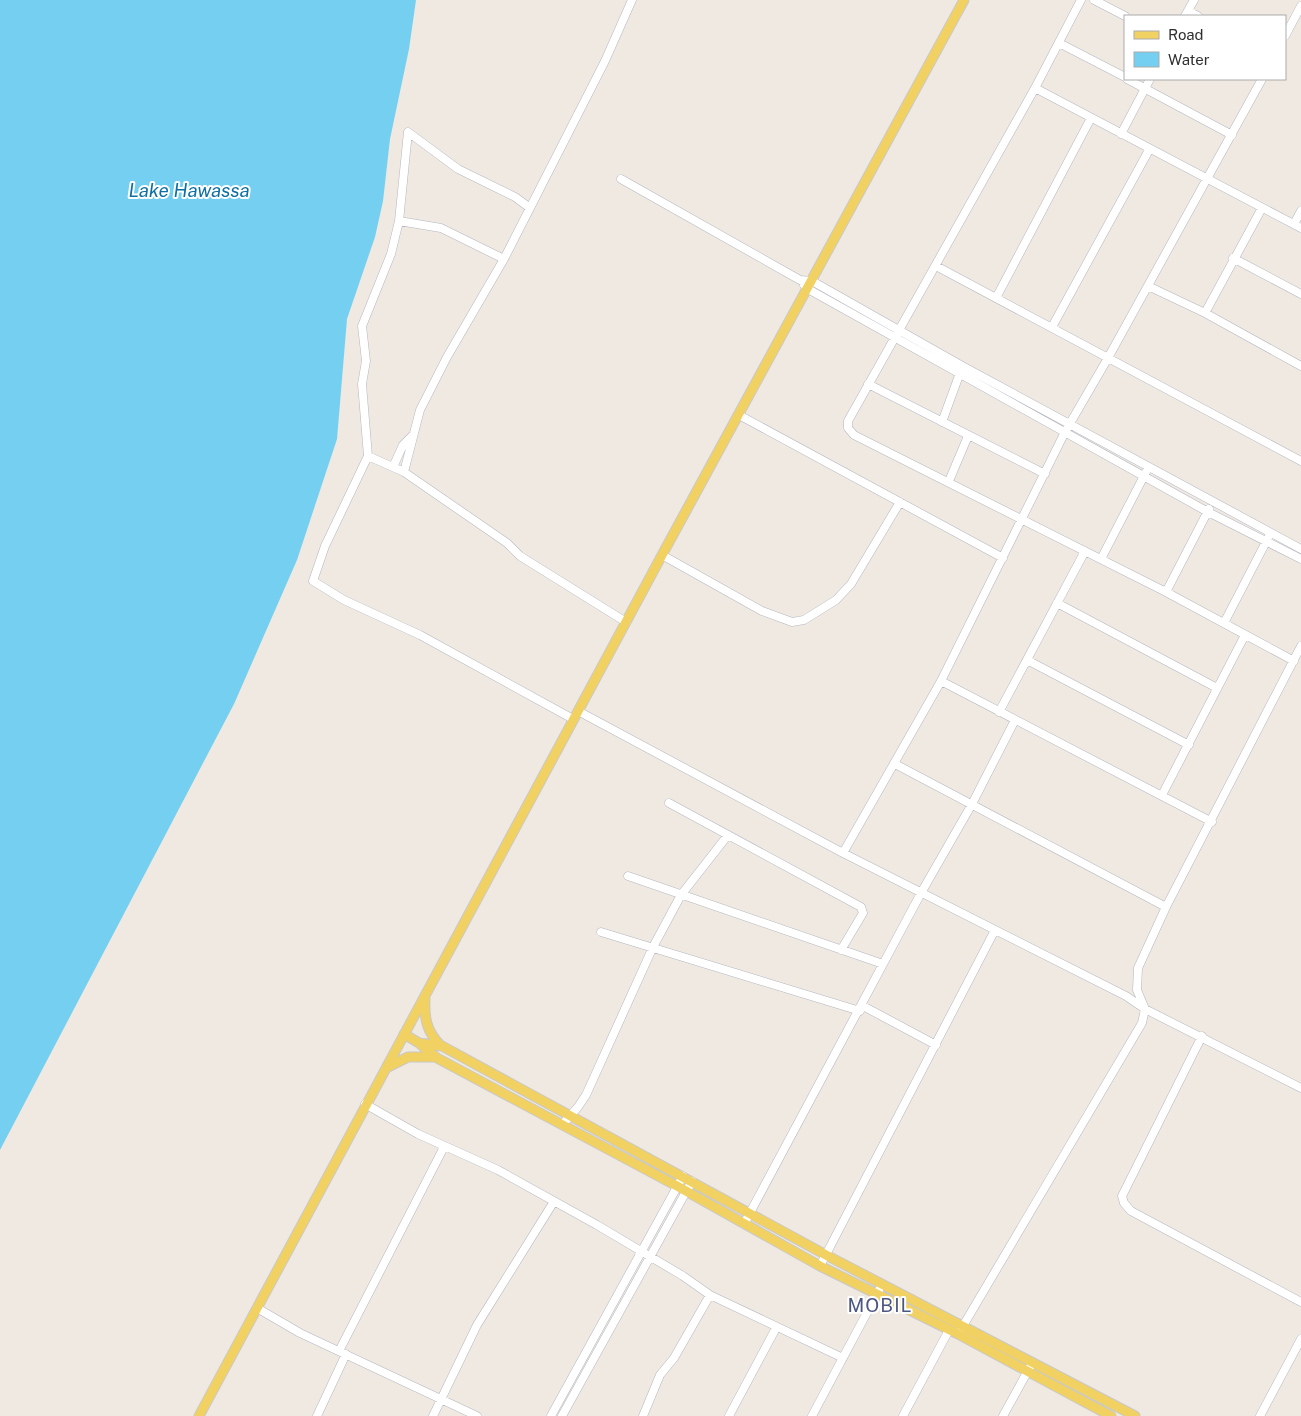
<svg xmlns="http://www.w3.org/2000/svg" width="1301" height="1416" font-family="'Public Sans',sans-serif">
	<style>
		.water { fill: #75cff0 }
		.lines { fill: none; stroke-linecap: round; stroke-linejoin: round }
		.minor-casing { stroke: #b4b7c1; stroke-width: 9 }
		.major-casing { stroke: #c9c9c9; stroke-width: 11 }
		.minor { stroke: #fff; stroke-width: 8 }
		.major { stroke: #f2d163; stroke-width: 9 }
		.labels { text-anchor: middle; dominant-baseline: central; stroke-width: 4; stroke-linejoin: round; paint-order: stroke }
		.water-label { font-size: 19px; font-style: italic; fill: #0d6fa3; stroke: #fff }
		.neighbourhood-label { font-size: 19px; letter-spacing: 1px; fill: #4d5680; stroke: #fff }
	</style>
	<rect width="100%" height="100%" fill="#efe9e1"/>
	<path class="water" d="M0 0H416L409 49 390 139 383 201 375 237 347 319 337 439 297 560 234 704 0 1150Z"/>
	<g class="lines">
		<defs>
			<path id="minor" d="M1081 0 1035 88 848 421V428L854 435 1166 592 1294 661
				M1094 0 1125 16
				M1188 11 1198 16
				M1185 16 1194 0
				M1285 36 1301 6
				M1059 43 1125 77
				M1127 79 1232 135
				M1035 88 1301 228
				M1121 134 1150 79
				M621 179 800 280 812 281 964 367 1301 549
				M530 208 515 197 458 169 408 132 399 221 391 254 362 326 366 361 362 384 368 456 325 546 313 581 344 600 420 635 573 719
				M399 221 441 228 504 259
				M1294 224 1301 211
				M1233 258 1301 294
				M936 266 1301 461
				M804 285 808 289 1208 512 1301 559
				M1148 286 1205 313 1301 366
				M996 298 1091 118
				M1205 313 1262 208
				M1052 327 1149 150
				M868 384 1045 474
				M739 415 1003 558
				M942 422 961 370
				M368 456 404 472 507 543 520 556 626 622
				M393 467 403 445 413 435
				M404 472 420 410 447 357 504 259 605 61 632 0
				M949 481 968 436
				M662 555 762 611 792 622 804 620 836 600 851 584 900 502
				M1101 559 1146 472
				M1166 592 1209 509
				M1057 603 1217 688
				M1224 623 1269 536
				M1027 660 1189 745
				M941 681 1212 822
				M578 711 843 853 1126 996 1145 1009 1301 1088
				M999 712 1085 551
				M895 764 1166 907
				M1162 795 1245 635
				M669 803 861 907 863 913 841 950
				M843 853 941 681 1065 432 1108 358 1262 79
				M628 876 883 964
				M601 932 860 1011
				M863 1006 936 1045
				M1202 1036 1122 1196 1124 1203 1131 1211 1301 1302
				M365 1104 418 1134 498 1170 597 1225 683 1276 710 1295 843 1358
				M562 1125 578 1107 586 1095 653 947 681 895 728 835
				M744 1224 921 893 972 804 1015 720
				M820 1266 995 930
				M257 1308 300 1333 477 1416
				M960 1331 1142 1023 1145 1009 1137 990 1138 968 1166 907 1301 646
				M339 1351 444 1147
				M317 1416 346 1354
				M433 1416 477 1325 553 1203
				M551 1416 683 1176
				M562 1416 692 1181
				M643 1416 660 1375 674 1358 710 1295
				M729 1416 776 1328
				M812 1416 879 1290
				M903 1416 949 1330
				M1003 1416 1030 1367
				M1260 1416 1301 1339"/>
			<path id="major" d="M425 999C424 1019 427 1032 441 1046
				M404 1034 419 1043 437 1058 677 1186 820 1266 958 1334 1111 1416
				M419 1043 442 1046 826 1255 1135 1416
				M386 1068 408 1057H433
				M199 1416 662 555 964 0"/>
		</defs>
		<use href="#minor" class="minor-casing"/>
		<use href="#major" class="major-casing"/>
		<use href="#minor" class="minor"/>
		<use href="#major" class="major"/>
	</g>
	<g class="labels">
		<g class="water-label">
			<text x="189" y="190">Lake Hawassa</text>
		</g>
		<g class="neighbourhood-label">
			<text x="880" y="1305">MOBIL</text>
		</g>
	</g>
	<rect x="1124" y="15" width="162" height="65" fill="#ffffff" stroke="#ababab"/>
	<rect x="1134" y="31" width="25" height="8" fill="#f2d163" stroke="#ababab"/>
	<text x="1168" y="40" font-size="15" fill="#2e2e2e">Road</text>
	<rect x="1134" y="52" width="25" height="15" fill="#75cff0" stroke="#ababab"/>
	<text x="1168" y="65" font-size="15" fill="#2e2e2e">Water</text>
</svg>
